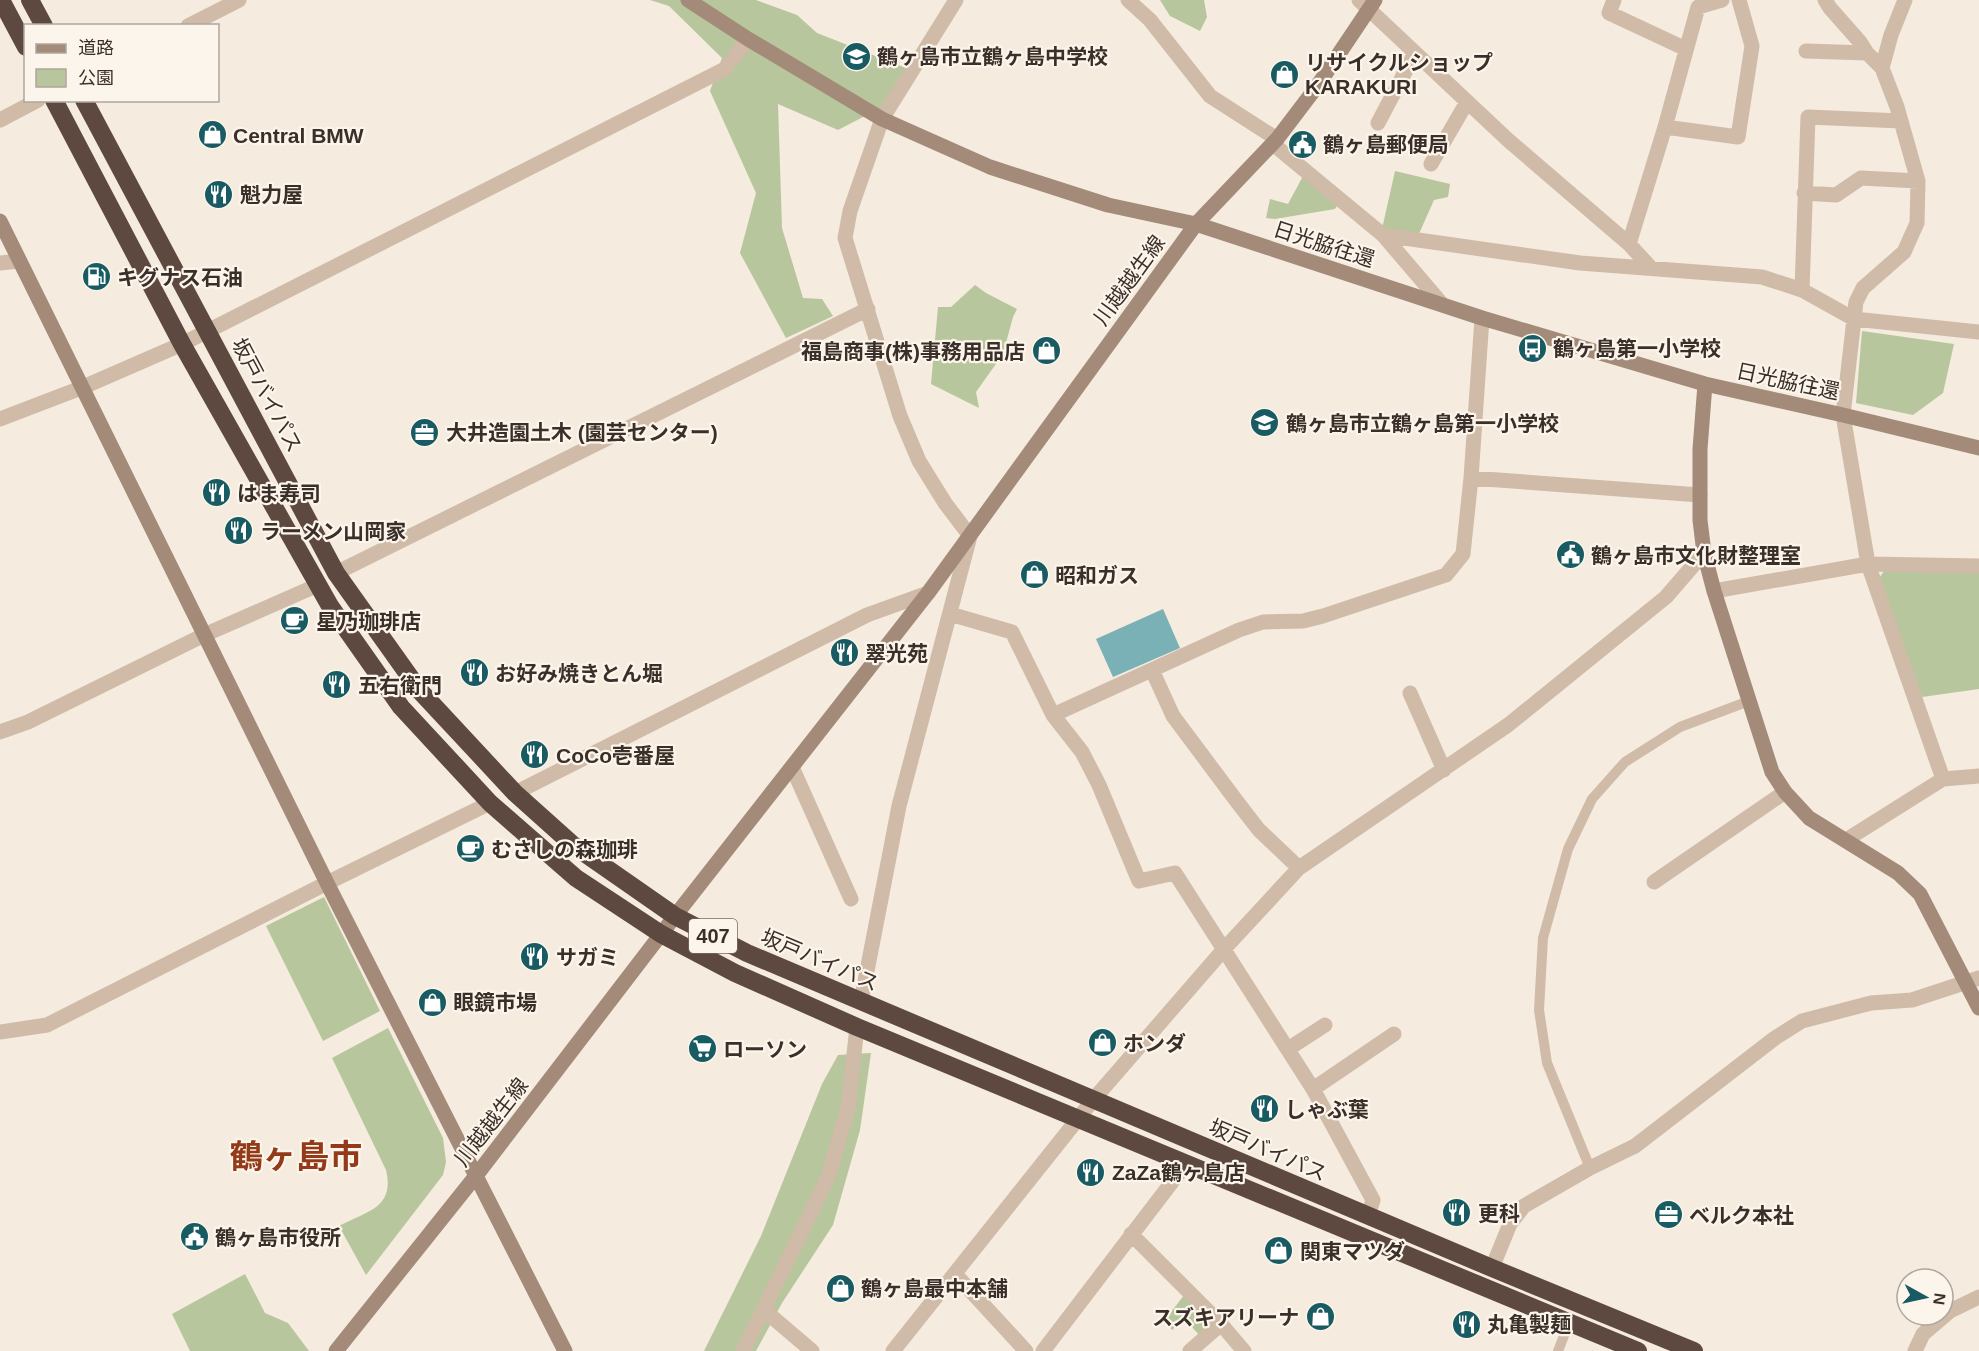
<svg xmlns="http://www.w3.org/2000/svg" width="1979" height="1351" font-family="Arial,'Noto Sans JP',sans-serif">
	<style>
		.green { fill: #b7c69c }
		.water { fill: #7ab1b6 }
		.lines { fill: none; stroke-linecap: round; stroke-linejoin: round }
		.lane { stroke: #cfbba8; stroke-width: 10 }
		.street { stroke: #cfbba8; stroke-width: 15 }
		.secondary { stroke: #a38a79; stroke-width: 15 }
		.highway { stroke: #5d493f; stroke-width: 18 }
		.labels { text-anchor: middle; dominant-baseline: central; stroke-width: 4.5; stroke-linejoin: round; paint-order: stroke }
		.shield { fill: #fcf5eb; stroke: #756a63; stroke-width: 1.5 }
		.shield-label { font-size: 20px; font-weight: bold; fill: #3b2f29 }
		.poi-label { font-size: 21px; font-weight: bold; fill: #3b2f29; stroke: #fcf5eb; text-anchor: start }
		.street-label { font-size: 21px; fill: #3b2f29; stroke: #fcf5eb }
		.town-label { font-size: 33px; font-weight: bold; fill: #933a19; stroke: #fcf5eb }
	</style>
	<rect width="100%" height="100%" fill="#f5ebde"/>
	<path class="green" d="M650 0H756L797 15 817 33 911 70 888 117H863L838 130 778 104 782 228 803 298 822 299 833 316 786 338 740 253 756 193 710 91 722 58 669 6Z
		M1160 0H1204L1207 17 1200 31 1170 16Z
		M1395 171 1450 184 1448 197 1434 200 1418 236 1382 229Z
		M1303 176 1337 206 1335 209 1275 219 1266 218 1270 199 1288 204Z
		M975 285 986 293 1017 309 1013 317 1003 354 976 392 979 408 931 384 938 307H951Z
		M1862 331 1954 344 1943 393 1913 415 1856 403Z
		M1885 570H1979V689L1922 697 1879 578Z
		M324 897 380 1011 323 1041 266 926Z
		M388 1028 443 1138 446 1162 443 1175 366 1275 339 1226C367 1211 395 1208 386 1170L332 1058Z
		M871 1053 860 1130 833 1225 782 1303 756 1351H704L761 1236 822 1084 838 1055Z
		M245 1274 265 1313 288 1323 309 1351H190L172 1314Z
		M1185 1294 1210 1320 1209 1326 1199 1335 1185 1319 1172 1330 1164 1321Z"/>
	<path class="water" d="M1163 609 1180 648 1113 677 1096 639Z"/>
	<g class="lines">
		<path class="lane" d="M1590 1168 1547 1063 1539 1010 1543 938 1568 849 1592 799 1625 762 1680 727 1749 701
			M1558 1351 1569 1323"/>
		<path class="street" d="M1128 0 1150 20 1210 96 1277 139
			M1359 0 1508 140 1629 244 1651 268
			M1614 0 1609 13 1686 49
			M188 26 239 0
			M1806 51 1867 53
			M1882 68 1891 35 1905 0
			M0 120 38 100
			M1378 123 1415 53
			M1665 127 1738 137 1752 46 1739 0
			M1273 144 1383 235 1442 304
			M1431 164 1467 102
			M1804 193 1836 195 1861 178 1918 181
			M1383 235 1580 263 1762 277 1802 290 1854 319 1856 302 1863 288 1904 252 1917 223 1918 181 1897 107 1882 68 1867 53 1860 42 1830 8 1825 0
			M1629 244 1665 127 1698 7 1722 0
			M0 263 19 261
			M1802 290 1808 117 1901 121
			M0 419 81 388 182 344 725 69 748 39
			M1471 478 1700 495
			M336 573 868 309
			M1714 591 1868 564 1979 566
			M950 614 1012 632 1053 715 1082 752 1099 785 1139 881 1175 873 1313 1089 1373 1200 1368 1216
			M1152 670 1173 716 1238 803 1259 830 1299 868
			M1410 693 1444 770
			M1053 715 1239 630 1263 622 1303 621 1323 616 1446 575 1463 554 1471 478 1482 318
			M0 732 28 722 204 635 318 585
			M792 767 851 899
			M1943 779 1868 564 1843 415 1854 319 1979 332
			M515 793 867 615 928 593
			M1846 840 1943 779 1979 776
			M1654 882 1785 792
			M861 1002 899 806 970 536 945 503 919 461 900 416 845 238 850 211 882 119 956 0
			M0 1032 47 1025 327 883 490 803
			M1288 1049 1325 1025
			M1313 1089 1394 1034
			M1131 1234 1221 1324 1244 1351
			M1492 1268 1510 1224 1524 1206 1590 1168 1635 1146 1775 1038 1802 1021 1871 1003 1912 1000 1979 978
			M955 1274 1026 1351
			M764 1310 812 1351
			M743 1351 828 1177 848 1108 857 1027
			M893 1351 1093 1100 1225 948 1299 868 1508 725 1666 597 1704 553
			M1043 1351 1185 1165
			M1190 1351 1221 1324
			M1915 1351 1923 1334 1950 1311 1979 1297"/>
		<path class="secondary" d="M688 0 748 39 882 119 990 167 1108 205 1196 224 1482 318 1705 384 1843 415 1979 448
			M0 221 327 883 565 1351
			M1705 384 1700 449V520L1704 553 1714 591 1772 772 1785 792 1809 818 1898 873 1920 894 1979 1008
			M336 1351 475 1177 675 916 928 593 1196 224 1277 139 1318 85 1375 0"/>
		<path class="highway" d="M1 0 26 47
			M30 0 44 26
			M54 100 182 344 330 606 401 707 490 803 576 878 661 934 735 973 857 1027 1638 1351
			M84 100 336 573 420 691 515 793 573 845 675 916 747 953 1492 1268 1694 1351"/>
	</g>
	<defs>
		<symbol id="school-disc" viewBox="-11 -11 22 22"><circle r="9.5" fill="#195b62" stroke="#fcf5eb"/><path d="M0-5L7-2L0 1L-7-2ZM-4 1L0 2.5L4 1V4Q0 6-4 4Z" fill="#fff"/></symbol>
		<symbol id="shop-disc" viewBox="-11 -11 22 22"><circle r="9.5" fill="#195b62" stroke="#fcf5eb"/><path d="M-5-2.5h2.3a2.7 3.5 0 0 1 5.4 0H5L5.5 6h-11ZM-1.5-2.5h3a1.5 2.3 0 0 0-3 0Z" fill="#fff"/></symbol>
		<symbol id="civic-disc" viewBox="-11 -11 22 22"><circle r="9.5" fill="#195b62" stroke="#fcf5eb"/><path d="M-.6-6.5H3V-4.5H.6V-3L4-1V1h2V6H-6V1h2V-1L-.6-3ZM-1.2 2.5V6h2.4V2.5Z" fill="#fff"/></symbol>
		<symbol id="restaurant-disc" viewBox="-11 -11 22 22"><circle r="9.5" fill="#195b62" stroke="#fcf5eb"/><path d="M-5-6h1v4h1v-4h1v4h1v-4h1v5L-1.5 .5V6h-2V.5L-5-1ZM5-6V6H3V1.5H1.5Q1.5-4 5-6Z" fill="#fff"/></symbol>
		<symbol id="fuel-disc" viewBox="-11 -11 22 22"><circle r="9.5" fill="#195b62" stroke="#fcf5eb"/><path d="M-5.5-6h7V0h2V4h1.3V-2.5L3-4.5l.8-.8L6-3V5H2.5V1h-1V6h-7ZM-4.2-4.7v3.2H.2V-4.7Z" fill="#fff"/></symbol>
		<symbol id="bus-disc" viewBox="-11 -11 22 22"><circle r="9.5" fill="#195b62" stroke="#fcf5eb"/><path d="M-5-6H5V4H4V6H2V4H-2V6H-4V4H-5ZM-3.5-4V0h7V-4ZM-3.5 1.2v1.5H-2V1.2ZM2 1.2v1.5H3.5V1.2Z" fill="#fff"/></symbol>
		<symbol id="office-disc" viewBox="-11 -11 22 22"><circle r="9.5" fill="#195b62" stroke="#fcf5eb"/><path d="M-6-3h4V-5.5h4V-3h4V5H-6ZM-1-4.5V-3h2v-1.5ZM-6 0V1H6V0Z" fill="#fff"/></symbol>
		<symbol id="cafe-disc" viewBox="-11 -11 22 22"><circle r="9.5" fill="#195b62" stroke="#fcf5eb"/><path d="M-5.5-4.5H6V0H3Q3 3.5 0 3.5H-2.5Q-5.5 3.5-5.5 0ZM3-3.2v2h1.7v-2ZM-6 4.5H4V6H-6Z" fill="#fff"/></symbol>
		<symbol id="supermarket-disc" viewBox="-11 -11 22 22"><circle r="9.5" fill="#195b62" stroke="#fcf5eb"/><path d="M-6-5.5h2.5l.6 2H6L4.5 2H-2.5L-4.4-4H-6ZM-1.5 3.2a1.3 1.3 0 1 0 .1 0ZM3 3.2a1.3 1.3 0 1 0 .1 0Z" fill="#fff"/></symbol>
	</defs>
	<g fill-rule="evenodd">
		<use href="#school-disc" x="840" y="40" width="33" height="33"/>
		<use href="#shop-disc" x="1268" y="58" width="33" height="33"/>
		<use href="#shop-disc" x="196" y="118" width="33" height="33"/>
		<use href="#civic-disc" x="1286" y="128" width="33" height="33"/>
		<use href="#restaurant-disc" x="202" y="178" width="33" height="33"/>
		<use href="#fuel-disc" x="80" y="260" width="33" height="33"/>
		<use href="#bus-disc" x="1516" y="332" width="33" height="33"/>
		<use href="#shop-disc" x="1030" y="334" width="33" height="33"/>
		<use href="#school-disc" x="1248" y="406" width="33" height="33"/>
		<use href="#office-disc" x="408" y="416" width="33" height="33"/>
		<use href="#restaurant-disc" x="200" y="476" width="33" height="33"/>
		<use href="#restaurant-disc" x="222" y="514" width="33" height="33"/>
		<use href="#civic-disc" x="1554" y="538" width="33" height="33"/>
		<use href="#shop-disc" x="1018" y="558" width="33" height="33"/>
		<use href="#cafe-disc" x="278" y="604" width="33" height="33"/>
		<use href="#restaurant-disc" x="828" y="636" width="33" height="33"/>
		<use href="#restaurant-disc" x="458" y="656" width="33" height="33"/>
		<use href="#restaurant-disc" x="320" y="668" width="33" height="33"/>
		<use href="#restaurant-disc" x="518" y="738" width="33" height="33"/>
		<use href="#cafe-disc" x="454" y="832" width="33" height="33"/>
		<use href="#restaurant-disc" x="518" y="940" width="33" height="33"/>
		<use href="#shop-disc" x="416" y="986" width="33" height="33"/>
		<use href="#shop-disc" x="1086" y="1026" width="33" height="33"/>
		<use href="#supermarket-disc" x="686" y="1032" width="33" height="33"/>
		<use href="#restaurant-disc" x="1248" y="1092" width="33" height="33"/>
		<use href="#restaurant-disc" x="1074" y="1156" width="33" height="33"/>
		<use href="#restaurant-disc" x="1440" y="1196" width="33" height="33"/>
		<use href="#office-disc" x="1652" y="1198" width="33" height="33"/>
		<use href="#civic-disc" x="178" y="1220" width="33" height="33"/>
		<use href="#shop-disc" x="1262" y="1234" width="33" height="33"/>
		<use href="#shop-disc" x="824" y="1272" width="33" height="33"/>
		<use href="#shop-disc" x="1304" y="1300" width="33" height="33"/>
		<use href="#restaurant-disc" x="1450" y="1308" width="33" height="33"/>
	</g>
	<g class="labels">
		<rect class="shield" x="689" y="919" width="48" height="34" rx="4.5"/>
		<g class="shield-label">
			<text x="713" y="936">407</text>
		</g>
		<g class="poi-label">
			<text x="877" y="56">鶴ヶ島市立鶴ヶ島中学校</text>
			<text x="1305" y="62">リサイクルショップ<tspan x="1305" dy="24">KARAKURI</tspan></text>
			<text x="233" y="135">Central BMW</text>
			<text x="1323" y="144">鶴ヶ島郵便局</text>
			<text x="240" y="194">魁力屋</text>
			<text x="117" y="277">キグナス石油</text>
			<text x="1553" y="348">鶴ヶ島第一小学校</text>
			<text x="1025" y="351" text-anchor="end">福島商事(株)事務用品店</text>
			<text x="1286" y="423">鶴ヶ島市立鶴ヶ島第一小学校</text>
			<text x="446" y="432">大井造園土木 (園芸センター)</text>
			<text x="237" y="493">はま寿司</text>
			<text x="260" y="531">ラーメン山岡家</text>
			<text x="1591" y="555">鶴ヶ島市文化財整理室</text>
			<text x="1055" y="575">昭和ガス</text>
			<text x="316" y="621">星乃珈琲店</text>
			<text x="865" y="653">翠光苑</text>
			<text x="495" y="673">お好み焼きとん堀</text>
			<text x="358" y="685">五右衛門</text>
			<text x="556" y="755">CoCo壱番屋</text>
			<text x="491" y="849">むさしの森珈琲</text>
			<text x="556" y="957">サガミ</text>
			<text x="453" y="1002">眼鏡市場</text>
			<text x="1123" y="1043">ホンダ</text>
			<text x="723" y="1049">ローソン</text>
			<text x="1285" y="1109">しゃぶ葉</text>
			<text x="1112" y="1172">ZaZa鶴ヶ島店</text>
			<text x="1478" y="1213">更科</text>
			<text x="1689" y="1215">ベルク本社</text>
			<text x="215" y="1237">鶴ヶ島市役所</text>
			<text x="1300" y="1251">関東マツダ</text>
			<text x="861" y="1288">鶴ヶ島最中本舗</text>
			<text x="1299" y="1317" text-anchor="end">スズキアリーナ</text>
			<text x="1487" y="1324">丸亀製麺</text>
		</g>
		<g class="street-label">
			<text transform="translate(1324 244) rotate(18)">日光脇往還</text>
			<text transform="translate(1129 280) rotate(-54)">川越越生線</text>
			<text transform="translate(1788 381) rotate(12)">日光脇往還</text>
			<text transform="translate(267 395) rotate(62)">坂戸バイパス</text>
			<text transform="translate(820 960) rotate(23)">坂戸バイパス</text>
			<text transform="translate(491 1122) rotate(-52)">川越越生線</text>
			<text transform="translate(1268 1150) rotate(23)">坂戸バイパス</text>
		</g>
		<g class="town-label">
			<text x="296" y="1156">鶴ヶ島市</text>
		</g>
	</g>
	<rect x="24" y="24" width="195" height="78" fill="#fcf5eb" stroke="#afa69d" stroke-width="1.5"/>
	<rect x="36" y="44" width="30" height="9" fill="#a38a79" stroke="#afa69d" stroke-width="1.5"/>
	<text x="78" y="54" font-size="18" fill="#3b2f29">道路</text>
	<rect x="36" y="69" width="30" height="18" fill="#b7c69c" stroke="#afa69d" stroke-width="1.5"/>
	<text x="78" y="84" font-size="18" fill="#3b2f29">公園</text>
	<g transform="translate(1925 1297) rotate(98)"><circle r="28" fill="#fcf5eb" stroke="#afa69d" stroke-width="1.5"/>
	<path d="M0-4.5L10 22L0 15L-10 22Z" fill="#195b62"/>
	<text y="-9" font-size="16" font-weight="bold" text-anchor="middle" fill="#3b2f29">N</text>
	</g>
</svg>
